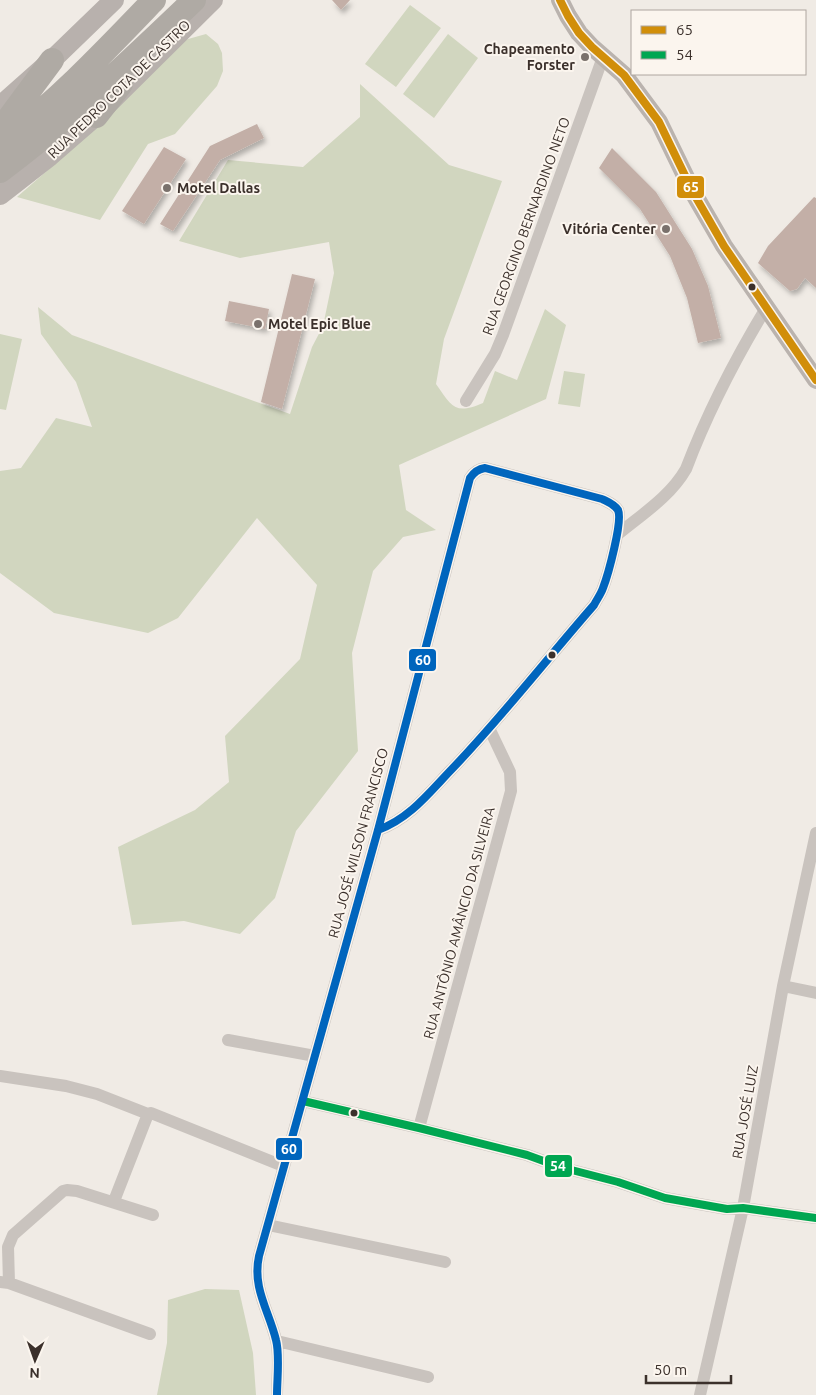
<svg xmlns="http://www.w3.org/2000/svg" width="816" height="1395" font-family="Ubuntu,sans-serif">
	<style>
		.green { fill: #d1d6bf }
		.building { fill: #c3afa7; filter: url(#shadow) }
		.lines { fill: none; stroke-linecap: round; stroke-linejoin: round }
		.minor { stroke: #c9c3be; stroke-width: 12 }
		.secondary { stroke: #bab3ae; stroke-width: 18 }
		.primary { stroke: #b8b1ad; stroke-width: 20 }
		.motorway { stroke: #afaaa4; stroke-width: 24 }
		.bus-1-casing { stroke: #fbf5ee; stroke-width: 11 }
		.bus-2-casing { stroke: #fbf5ee; stroke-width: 11 }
		.bus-3-casing { stroke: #fbf5ee; stroke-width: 11 }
		.bus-1 { stroke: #d18e09; stroke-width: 8 }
		.bus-2 { stroke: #00a651; stroke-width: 8 }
		.bus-3 { stroke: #0065bd; stroke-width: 8 }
		.poi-dot { fill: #7a716c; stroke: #fbf5ee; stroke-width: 2 }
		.bus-dot { fill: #3b302b; stroke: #fbf5ee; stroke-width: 2 }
		.labels { text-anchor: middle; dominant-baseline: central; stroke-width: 4; stroke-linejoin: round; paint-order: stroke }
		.poi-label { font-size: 14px; font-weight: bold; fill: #3b302b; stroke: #fbf5ee; text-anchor: end }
		.street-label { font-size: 14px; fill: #3b302b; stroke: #fbf5ee }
		.line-badge { stroke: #fbf5ee; stroke-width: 2 }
		.badge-label { font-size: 14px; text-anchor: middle; font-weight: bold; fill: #fff }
	</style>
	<defs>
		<filter id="shadow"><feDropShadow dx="2.5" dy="4" stdDeviation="2.5" flood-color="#0004"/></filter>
	</defs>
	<rect width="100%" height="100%" fill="#f0ebe5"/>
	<path class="green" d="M410 5 441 28 396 87 365 64Z
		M206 34 218 44 222 53 223 71 217 86 175 134 148 144 100 220 17 197 105 120 181 41Z
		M448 34 478 58 434 118 403 94Z
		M360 84 449 165 502 181 444 339 436 384C452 407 455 415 483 403L495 371 517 380 545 309 566 325 546 399 399 465 406 510 436 530 403 537 373 571 352 653 358 751 296 831 275 898 240 934 184 921 132 925 118 847 195 810 229 782 225 736 300 659 317 585 257 518 178 618 148 633 54 613 0 573V471L21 468 56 418 92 427 76 382 41 334 38 307 72 335 290 414 312 347 323 326 334 273 329 242 240 258 179 241 228 160 303 167 360 117Z
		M0 334 22 339 6 410 0 409Z
		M564 371 585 374 580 407 558 404Z
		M205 1289 239 1290 253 1353 256 1395H157L167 1343 168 1300Z"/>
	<path class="building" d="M332 0H350L341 10Z
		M257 124 264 138 220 160 173 231 160 224 210 146Z
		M164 147 186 159 144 224 122 211Z
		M612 148 656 192 692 249 708 286 721 338 698 343 687 298 670 256 640 209 599 168Z
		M814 197 816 198V288L805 278 797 289 790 291 758 263 768 246Z
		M292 274 315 279 282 409 261 402Z
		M229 301 269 309 265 329 225 321Z"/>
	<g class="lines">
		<path class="minor" d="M466 401 495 354 503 335 603 57
			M617 535C641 515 670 497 686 469 708 411 734 361 766 308
			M783 986 816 993
			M228 1040 315 1056
			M0 1076 66 1086 97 1094 148 1114 151 1113 283 1166
			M303 1101 419 1128 527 1155 560 1167 618 1182 665 1198 727 1209 743 1208 816 1218
			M419 1128 511 791 510 772 490 730
			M114 1201 148 1114
			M268 1225 445 1262
			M0 1282 9 1283 150 1334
			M9 1283 8 1247 13 1235 63 1191 67 1190 77 1191 153 1215
			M277 1341 428 1377
			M277 1395C277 1379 280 1355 276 1340 269 1311 252 1288 259 1256L378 830 470 478C474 472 478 469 485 468L602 499C608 502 614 504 618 510 623 521 608 575 603 588 601 594 597 599 594 605 546 660 502 717 451 770 429 793 409 819 378 830
			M700 1395 743 1208 783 986 816 833"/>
		<path class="secondary" d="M560 0 568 16 579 33 592 47 624 75 659 122 694 194 724 246 816 380"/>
		<path class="primary" d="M0 106 52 60 114 0
			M0 195 50 156 96 116 213 0"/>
		<path class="motorway" d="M96 116 121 84
			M0 130 52 60
			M0 145C57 102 105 51 154 0
			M0 171C69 120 132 59 194 0"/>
		<defs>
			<path id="bus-1" d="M560 0 568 16 579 33 592 47 624 75 659 122 694 194 724 246 816 380"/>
			<path id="bus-2" d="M303 1101 419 1128 527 1155 560 1167 618 1182 665 1198 727 1209 743 1208 816 1218"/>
			<path id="bus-3" d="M277 1395C277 1379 280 1355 276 1340 269 1311 252 1288 259 1256L378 830 470 478C474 472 478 469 485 468L602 499C608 502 614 504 618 510 623 521 608 575 603 588 601 594 597 599 594 605 546 660 502 717 451 770 429 793 409 819 378 830"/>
		</defs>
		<use href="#bus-1" class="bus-1-casing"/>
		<use href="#bus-2" class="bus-2-casing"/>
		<use href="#bus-3" class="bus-3-casing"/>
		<use href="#bus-1" class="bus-1"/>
		<use href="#bus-2" class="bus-2"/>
		<use href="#bus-3" class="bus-3"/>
	</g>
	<g class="poi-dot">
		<circle cx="585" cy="57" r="5"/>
		<circle cx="167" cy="188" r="5"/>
		<circle cx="666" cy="229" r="5"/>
		<circle cx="258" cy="324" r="5"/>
	</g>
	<g class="bus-dot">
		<circle cx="752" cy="287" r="4.5"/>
		<circle cx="552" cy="655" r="4.5"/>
		<circle cx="354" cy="1113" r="4.5"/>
	</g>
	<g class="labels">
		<g class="poi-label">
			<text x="575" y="49">Chapeamento<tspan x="575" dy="16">Forster</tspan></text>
			<text x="177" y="188" text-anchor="start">Motel Dallas</text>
			<text x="656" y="229">Vitória Center</text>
			<text x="268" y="324" text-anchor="start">Motel Epic Blue</text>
		</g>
		<g class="street-label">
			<text transform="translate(119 89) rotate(-44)">RUA PEDRO COTA DE CASTRO</text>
			<text transform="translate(526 226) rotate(-70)">RUA GEORGINO BERNARDINO NETO</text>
			<text transform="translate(358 843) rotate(-75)">RUA JOSÉ WILSON FRANCISCO</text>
			<text transform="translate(459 923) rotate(-75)">RUA ANTÔNIO AMÂNCIO DA SILVEIRA</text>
			<text transform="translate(745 1112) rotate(-80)">RUA JOSÉ LUIZ</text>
		</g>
	</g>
	<g class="line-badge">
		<rect x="676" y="175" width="29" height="24" rx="5" fill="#d18e09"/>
		<rect x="408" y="648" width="29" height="24" rx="5" fill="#0065bd"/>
		<rect x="275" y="1137" width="28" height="24" rx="5" fill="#0065bd"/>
		<rect x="544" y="1154" width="29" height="24" rx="5" fill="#00a651"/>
	</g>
	<g class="badge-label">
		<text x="691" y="192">65</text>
		<text x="423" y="665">60</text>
		<text x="289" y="1154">60</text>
		<text x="558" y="1171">54</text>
	</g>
	<rect x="631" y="10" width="175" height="65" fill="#fbf5ee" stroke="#aea6a0"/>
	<rect x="641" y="26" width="25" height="8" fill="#d18e09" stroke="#aea6a0"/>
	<text x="676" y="35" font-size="15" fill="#3b302b">65</text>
	<rect x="641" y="51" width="25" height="8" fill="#00a651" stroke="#aea6a0"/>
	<text x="676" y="60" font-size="15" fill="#3b302b">54</text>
	<g transform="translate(35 1360) rotate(182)" stroke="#fbf5ee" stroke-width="4" paint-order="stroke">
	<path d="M0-4L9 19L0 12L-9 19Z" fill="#3b302b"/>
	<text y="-8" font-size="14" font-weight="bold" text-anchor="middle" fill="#3b302b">N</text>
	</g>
	<path d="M646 1375v8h85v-8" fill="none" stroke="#3b302b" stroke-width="2.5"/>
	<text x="654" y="1375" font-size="15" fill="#3b302b" stroke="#fbf5ee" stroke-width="4" paint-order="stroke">50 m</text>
</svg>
